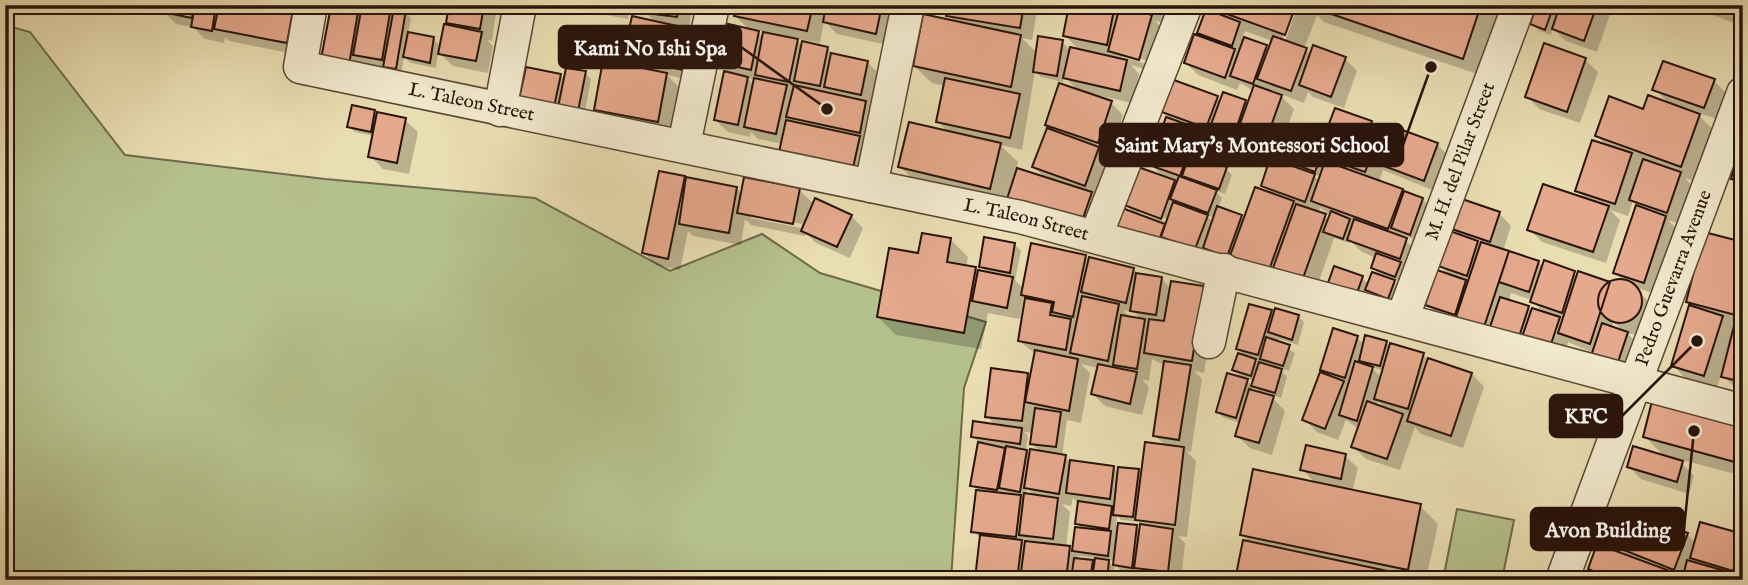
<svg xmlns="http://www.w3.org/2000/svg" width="1748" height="585" font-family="'IM FELL English',serif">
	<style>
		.green { fill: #b5c18d; stroke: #6f6a4c; stroke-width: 2 }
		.shadow { fill: #0003; fill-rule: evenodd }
		.building { fill: #e5a98d; stroke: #29130a; stroke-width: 2 }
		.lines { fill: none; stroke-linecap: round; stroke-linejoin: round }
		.minor-casing { stroke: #594634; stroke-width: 35 }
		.minor { stroke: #f1e9cd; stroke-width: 32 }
		.labels { text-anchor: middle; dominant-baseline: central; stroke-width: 5; stroke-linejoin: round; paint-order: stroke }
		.street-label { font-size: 19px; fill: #29130a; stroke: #f1e9cd }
		.leader { fill: none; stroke: #29130a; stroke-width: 2.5 }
		.callout-dot { fill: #29130a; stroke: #f1e9cd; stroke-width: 2.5 }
		.callout { fill: #29130a; stroke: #29130a; stroke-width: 2.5 }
		.callout-label { font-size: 21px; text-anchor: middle; font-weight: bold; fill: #fff }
	</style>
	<rect width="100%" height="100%" fill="#e9ddb2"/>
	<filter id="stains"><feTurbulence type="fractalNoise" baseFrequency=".00286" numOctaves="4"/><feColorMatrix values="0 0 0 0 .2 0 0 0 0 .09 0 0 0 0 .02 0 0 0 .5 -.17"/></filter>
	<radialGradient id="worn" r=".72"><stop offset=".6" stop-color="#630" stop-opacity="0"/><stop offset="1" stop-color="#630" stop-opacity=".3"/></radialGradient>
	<path class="green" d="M5 25 30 32 125 155 325 179 535 198 670 271 762 234 820 273 986 322 964 388 951 580H5Z
		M1457 509 1514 520 1502 580H1443Z"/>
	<path class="shadow" d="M139 5H299V55L229 41 225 37 224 43 205 39 193 27 176 24 167 15 145 11Z
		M364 5 390 9 394 13 405 12 411 18 408 34 433 39 442 47 454 28 448 22 451 5H497L492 41 487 40 493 46 488 73 453 66 438 52 436 68 411 63 404 57 401 74 367 66 364 63 361 76 335 71 358 13 362 17Z
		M578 5H630L628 19 584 11Z
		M647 5H692L689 30 703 43 695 81 667 75 679 87 670 134 608 121 596 109 637 69 625 57 656 23 646 13Z
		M738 5H821L827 11 828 5 897 6 888 45 837 34 824 21 820 43 794 38 803 46 827 49 834 55 867 62 880 75 873 106 869 105 878 115 866 179 783 144 758 139 751 132 750 137 728 132 715 120 731 75 717 62 751 31 735 16ZM755 30 765 32 764 38 761 36ZM747 78 755 80 754 85Z
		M949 5H1038L1032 40 1022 38 1037 53 1062 42 1071 51H1080L1065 35 1071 5H1174L1168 24 1155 21 1163 29 1151 71 1131 65 1139 74 1132 103 1093 94 1092 96 1111 103 1123 115 1110 154 1100 151 1110 161 1093 238 918 184 900 167 949 133 938 122 945 86 932 83 914 66 956 23 948 15ZM1122 53 1148 61 1147 64 1122 57ZM1035 71 1041 77 1063 82 1064 76 1079 92 1047 125 1055 133 1034 167 1047 180 1016 170 1018 162 1000 145 1022 150Z
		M1204 5H1295L1281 43 1284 44 1298 5H1504L1480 75 1324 22 1317 15 1304 49 1312 55 1345 59 1357 71 1344 108 1313 97 1308 92 1304 103 1278 93 1294 109 1278 154 1248 141 1245 150 1232 145 1237 150 1232 165 1203 154V158L1230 168 1223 166 1232 175 1225 194 1214 190 1222 198 1218 208 1245 220 1271 194 1263 186 1306 173 1296 163 1326 141 1331 146 1372 153 1377 157 1437 144 1449 157 1437 192 1383 170 1379 182 1423 200 1429 206 1416 240 1403 235 1402 238 1419 252 1402 282 1391 278 1400 287 1394 303 1373 296 1366 289 1363 298 1336 288 1330 282 1362 278 1369 285 1382 277 1373 268 1376 258 1362 252 1350 241 1349 243 1334 238 1316 290 1164 248 1126 205 1164 178 1151 164 1168 117 1161 111 1217 97 1221 102H1245L1249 105 1254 91 1240 83 1237 90 1198 75 1186 63 1207 41 1199 33 1208 9ZM1245 31 1273 41 1269 50 1242 38ZM1311 173 1321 177 1319 181ZM1320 208 1331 215 1329 220 1318 213ZM1139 209 1169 220 1168 223 1139 213ZM1205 214 1215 218 1213 223Z
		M1538 5H1613L1597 52 1566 41 1553 29 1551 35 1538 30 1532 24Z
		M1686 5H1743V24L1742 26Z
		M1585 60 1598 72 1580 123 1539 109 1527 96Z
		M585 73 591 79 584 116 534 111 560 75 565 80Z
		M1714 81 1726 93 1717 119 1695 112 1717 133 1699 183 1685 178 1692 186 1680 224 1668 220 1678 230 1656 294 1634 287 1650 303 1639 334H1628L1640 346 1629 379 1594 353 1568 342 1562 361 1440 317 1427 305 1451 277 1440 266 1463 238 1454 229 1499 213 1511 226 1503 251 1538 262 1543 267 1545 263 1578 276 1609 284 1625 282 1615 273 1637 206 1633 201 1628 216 1610 210 1620 220 1606 263 1542 242 1529 229 1587 200 1577 190 1608 147 1597 136 1644 111 1671 105 1654 89ZM1511 293 1532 300 1544 314 1509 302ZM1613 322 1624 332 1612 328Z
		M374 112 378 116 405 120 418 132 409 174 383 169 370 156 374 136 355 132 349 126Z
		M1371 122 1377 128 1370 147 1335 135 1329 128Z
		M684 178 688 182 736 188 742 194 799 190 812 202 810 212 851 216 863 228 850 258 816 243 806 233 805 236 751 225 745 219 741 245 693 236 688 231 680 270 656 265 644 253ZM751 214 802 224 801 228 751 218Z
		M951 240 968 257 966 267 988 273 981 266 1015 245 1021 251 1015 280 1024 289 1085 256 1090 261 1133 269 1139 275 1162 279 1171 289 1203 288 1216 301 1204 373 1194 371 1202 379 1191 452 1186 451 1196 461 1187 537 1178 536 1185 543 1181 580H1135L1136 573 1127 571 1135 580 976 578 981 539 973 531 978 490 972 485 980 443 973 437 996 426 987 416 1027 375 1030 378 1036 354 1019 341 1028 295H1024L1020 319 988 313 981 349 896 335 878 317 920 255ZM1123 310 1135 313 1142 321 1131 319ZM1152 359 1166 366 1155 436 1166 446 1142 476 1138 471 1119 474 1113 467 1071 462 1062 456 1067 420 1081 423 1090 373 1081 364 1099 368 1093 394 1105 406 1142 415 1149 387 1142 379 1149 381ZM1024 432 1033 433 1031 443 1041 452 1031 456 1026 450 1028 436ZM1027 489 1035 496 1026 495ZM1073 498 1079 504 1077 524 1082 529H1076L1074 552 1066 547 1070 512 1062 504 1071 506ZM1117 516 1121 520 1140 522V532L1136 527 1116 525ZM1078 556 1097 558 1096 566 1082 561ZM1107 560 1115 561 1114 567ZM1115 565 1124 574 1114 573Z
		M1743 244V395L1721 374 1717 388 1685 378 1673 365 1695 309 1688 302Z
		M1271 312 1275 316H1298L1304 322 1298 345 1279 339 1278 343 1295 353 1289 371 1278 367 1287 377 1281 398 1269 394 1285 411 1272 455 1250 448 1237 436 1241 423 1224 418 1218 412 1244 380 1234 370 1247 358 1238 348ZM1243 377 1255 381 1253 387ZM1253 385 1263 395 1252 392Z
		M1357 338 1365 345 1386 342 1391 347 1423 355 1428 359 1472 374 1484 387 1463 448 1421 434 1415 427 1400 470 1366 459 1353 446 1359 429 1346 420 1338 440 1317 432 1304 419 1330 378 1322 370ZM1371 367 1384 371 1382 378ZM1378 401 1387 410 1377 406Z
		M1743 427V476L1678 459 1694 476 1689 494 1641 479 1629 467 1666 458 1645 437Z
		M1345 456 1358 468 1352 492 1420 506 1438 524 1426 580H1237L1250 543 1242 535 1317 485 1302 469Z
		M1702 524 1743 535V580H1683L1671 575 1676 580H1600L1590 569 1629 558 1618 547 1687 534 1696 543Z"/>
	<path class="building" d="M137 5H162L161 10Z
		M163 5H194L192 18 162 12Z
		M195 5H216L212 31 191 27Z
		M219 5H294L287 43 214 29Z
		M362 5 391 7 382 60 353 55Z
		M449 5H484L480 29 446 23Z
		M645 5H679L677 17 644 13Z
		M736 5H813L807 31 734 16Z
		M826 5H882L876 34 823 22Z
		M947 5H1024L1020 28 946 16Z
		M1069 5H1115L1107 45 1063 36Z
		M1129 5H1158L1156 13Z
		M1202 5H1296L1285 35Z
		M1305 5H1481L1463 59Z
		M1537 5H1554L1545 30 1530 24Z
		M1560 5H1597L1584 41 1552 29Z
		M1705 5H1733L1730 14Z
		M331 6 358 12 349 65 321 59Z
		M1120 6 1152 15 1139 60 1108 51Z
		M394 8 406 10 396 69 383 67Z
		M1206 9 1240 22 1232 46 1197 33Z
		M923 14 1021 35 1011 87 913 66Z
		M632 16 691 29 683 70 623 57Z
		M724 23 759 31 751 70 715 62Z
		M444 24 482 32 476 61 438 54Z
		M408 32 434 37 430 63 403 57Z
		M763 32 798 39 789 82 755 75Z
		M1194 34 1235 49 1225 78 1184 63Z
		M1038 36 1063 40 1057 76 1033 72Z
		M1273 36 1307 48 1291 91 1257 79Z
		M1244 37 1267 45 1253 84 1230 76Z
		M802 41 828 47 820 86 794 81Z
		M1544 43 1586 58 1567 112 1525 97Z
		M1313 45 1346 57 1331 97 1299 85Z
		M1070 47 1127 60 1120 91 1063 78Z
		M831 53 868 61 861 95 824 87Z
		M603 60 667 73 658 122 594 110Z
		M1663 61 1715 79 1704 108 1652 90Z
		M526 67 561 74 554 107 519 99Z
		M566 68 586 71 578 111 558 107Z
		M724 71 748 77 738 125 714 120Z
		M754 78 787 85 776 134 744 127Z
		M945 78 1020 94 1010 138 936 122Z
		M1171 79 1218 96 1206 128 1159 111Z
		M1059 83 1112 101 1098 143 1045 125Z
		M794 85 866 101 860 133 786 117Z
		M1254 85 1282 95 1265 143 1237 132Z
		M1223 92 1246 100 1233 138 1209 130Z
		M1648 95 1700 114 1681 167 1595 136 1609 96 1643 109Z
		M352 105 375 110 371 132 347 127Z
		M1335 108 1372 121 1364 142 1327 129Z
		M377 112 406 118 397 163 368 157Z
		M1166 117 1197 128 1180 176 1149 165Z
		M786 120 860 136 853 168 779 152Z
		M909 122 1001 143 990 189 898 167Z
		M1386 124 1438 143 1424 181 1373 162Z
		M1047 128 1099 147 1085 186 1032 167Z
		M1306 132 1327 139 1315 172 1294 164Z
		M1333 136 1373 151 1365 172 1325 158Z
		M1592 140 1632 153 1615 204 1575 191Z
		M1740 143 1743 144V182L1731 179Z
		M1190 154 1227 167 1219 189 1182 176Z
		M1270 158 1315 174 1305 202 1261 186Z
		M1643 159 1681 172 1667 213 1629 200Z
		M1325 161 1403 189 1388 229 1311 201Z
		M1138 167 1175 180 1161 219 1124 205Z
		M1017 168 1092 192 1080 227 1006 202Z
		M659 171 685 176 668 259 642 253Z
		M1179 176 1217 190 1208 213 1170 199Z
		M686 177 737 187 729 233 679 224Z
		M744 177 800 188 793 224 737 213Z
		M1543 184 1609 206 1593 252 1527 230Z
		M1255 187 1294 201 1269 270 1230 256Z
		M1404 191 1423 198 1410 235 1391 228Z
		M815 198 852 215 837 247 801 231Z
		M1462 199 1500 212 1490 242 1452 229Z
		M1173 202 1208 215 1195 249 1161 237Z
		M1296 204 1326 214 1303 278 1273 268Z
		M1636 205 1666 216 1644 283 1613 273Z
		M1217 206 1242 215 1227 257 1203 248Z
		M1122 208 1165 224 1158 243 1115 228Z
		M1331 211 1350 219 1343 239 1323 232Z
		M1354 219 1407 238 1400 259 1347 240Z
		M1450 231 1478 241 1467 276 1438 266Z
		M1704 232 1743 242V317L1686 302Z
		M922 233 951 238 947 262 976 267 964 333 877 317 889 248 918 253Z
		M984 237 1015 243 1010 273 979 267Z
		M1481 242 1509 251 1484 327 1456 317Z
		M1031 243 1086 255 1073 317 1052 312 1054 302 1021 295Z
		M1509 251 1539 261 1529 292 1499 282Z
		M1376 253 1401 262 1395 277 1371 268Z
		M1089 257 1134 268 1126 303 1081 292Z
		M1544 260 1575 271 1562 313 1530 302Z
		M1334 266 1363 276 1357 293 1328 283Z
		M978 270 1013 277 1007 308 972 301Z
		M1437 270 1466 280 1455 315 1425 305Z
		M1578 271 1610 282 1590 344 1558 333Z
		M1372 272 1395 280 1388 299 1365 290Z
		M1136 273 1162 277 1156 315 1130 311Z
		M1598 301a22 22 0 1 1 44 0a22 22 0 1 1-44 0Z
		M1171 281 1204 286 1192 361 1144 353 1149 319 1164 321Z
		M1082 296 1119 304 1108 361 1070 353Z
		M1500 297 1529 306 1519 337 1490 327Z
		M1025 298 1052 303 1050 315 1071 319 1066 350 1018 341Z
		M1249 304 1272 310 1258 355 1236 349Z
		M1689 305 1723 316 1704 376 1671 366Z
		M1275 308 1299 315 1292 340 1268 332Z
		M1532 308 1560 317 1549 350 1521 340Z
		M1121 315 1145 319 1137 369 1113 365Z
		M1602 323 1628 332 1616 368 1590 359Z
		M1734 326 1743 328V382L1721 377Z
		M1333 328 1358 336 1345 378 1320 370Z
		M1365 335 1387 341 1380 366 1359 361Z
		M1266 337 1290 345 1283 366 1260 359Z
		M1390 343 1424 353 1408 409 1374 399Z
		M1035 350 1078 359 1069 411 1025 402Z
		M1238 353 1256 359 1251 376 1232 370Z
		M1428 358 1472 373 1451 436 1407 421Z
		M1164 361 1191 365 1179 440 1153 436Z
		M1355 361 1373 367 1357 421 1339 415Z
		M1259 362 1282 369 1275 393 1251 386Z
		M1098 364 1137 372 1130 404 1091 394Z
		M991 368 1028 373 1022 421 985 417Z
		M1320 372 1344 381 1325 429 1302 420Z
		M1227 373 1248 379 1236 418 1216 412Z
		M1249 389 1274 396 1259 443 1235 436Z
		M1367 401 1403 414 1387 459 1351 447Z
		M1652 401 1743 425 1742 464 1643 437Z
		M1035 408 1061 412 1056 447 1030 444Z
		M973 421 1022 428 1020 444 971 437Z
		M978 442 1005 448 997 490 970 486Z
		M1145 442 1184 447 1175 525 1135 520Z
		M1306 445 1346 454 1341 479 1300 470Z
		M1006 446 1027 450 1020 492 999 488Z
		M1633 446 1683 461 1677 482 1627 467Z
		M1030 449 1066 455 1059 494 1024 488Z
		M1070 460 1114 466 1110 499 1066 493Z
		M1118 467 1139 469 1133 517 1113 515Z
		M1253 469 1421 504 1408 570 1240 535Z
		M976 490 1021 495 1016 537 971 532Z
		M1024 493 1058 498 1053 539 1019 535Z
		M1078 501 1112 506 1109 529 1075 524Z
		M1630 510 1688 533 1674 570 1616 547Z
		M1700 522 1743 534 1733 571 1690 558Z
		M1118 523 1137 525 1132 568 1113 565Z
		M1140 524 1173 529 1168 572 1134 568Z
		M1075 527 1111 531 1108 556 1072 551Z
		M980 535 1022 540 1017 580 975 579Z
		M1243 540 1392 572 1390 580H1235Z
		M1025 541 1070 546 1066 580H1020Z
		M1597 544 1670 571 1667 580H1615L1588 569Z
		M1074 558 1093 560 1090 580H1071Z
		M1095 558 1109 560 1107 580H1092Z
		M1687 560 1732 573 1730 580H1682Z
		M1738 568 1743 569V580H1735Z
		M1114 571 1131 573 1130 580H1113Z
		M1134 571 1169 576V580H1133Z"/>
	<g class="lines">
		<defs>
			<g id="minor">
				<path id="s1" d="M311 5 300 67 1020 217 1743 411"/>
				<path d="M500 110 520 5"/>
				<path d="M684 145 713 5"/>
				<path d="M871 186 908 5"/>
				<path d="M1096 236 1186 5"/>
				<path id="s2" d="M1402 319 1519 5"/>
				<path d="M1209 342 1224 270"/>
				<path id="s3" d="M1562 580 1743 93"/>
			</g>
		</defs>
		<use href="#minor" class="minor-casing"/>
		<use href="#minor" class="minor"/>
	</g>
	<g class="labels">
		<g class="street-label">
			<text stroke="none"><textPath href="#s1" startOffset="238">L. Taleon Street</textPath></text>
			<text stroke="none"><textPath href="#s2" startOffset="168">M. H. del Pilar Street</textPath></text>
			<text stroke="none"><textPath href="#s1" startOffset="805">L. Taleon Street</textPath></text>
			<text stroke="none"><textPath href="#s3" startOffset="322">Pedro Guevarra Avenue</textPath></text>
		</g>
	</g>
	<path class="leader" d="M827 109L741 47M1431 67L1403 145M1697 341L1622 416M1694 431L1684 529"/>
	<g class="callout-dot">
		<circle cx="827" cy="109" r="7"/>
		<circle cx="1431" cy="67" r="7"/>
		<circle cx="1697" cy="341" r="7"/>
		<circle cx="1694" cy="431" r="7"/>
	</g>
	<g class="callout">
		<rect x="559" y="26" width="182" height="42" rx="7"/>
		<rect x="1100" y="124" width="303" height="42" rx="7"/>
		<rect x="1550" y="395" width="72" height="42" rx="7"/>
		<rect x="1531" y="508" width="153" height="42" rx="7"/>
	</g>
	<g class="callout-label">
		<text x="650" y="55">Kami No Ishi Spa</text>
		<text x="1252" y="152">Saint Mary's Montessori School</text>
		<text x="1586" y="423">KFC</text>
		<text x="1608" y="537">Avon Building</text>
	</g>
	<rect width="1748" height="585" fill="none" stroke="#e9ddb2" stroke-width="28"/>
	<rect x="7" y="7" width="1734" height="571" fill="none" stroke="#29130a" stroke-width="3.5"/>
	<rect x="14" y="14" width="1720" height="557" fill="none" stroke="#29130a" stroke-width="2"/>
	<rect width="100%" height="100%" filter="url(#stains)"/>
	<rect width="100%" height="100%" fill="url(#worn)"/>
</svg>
